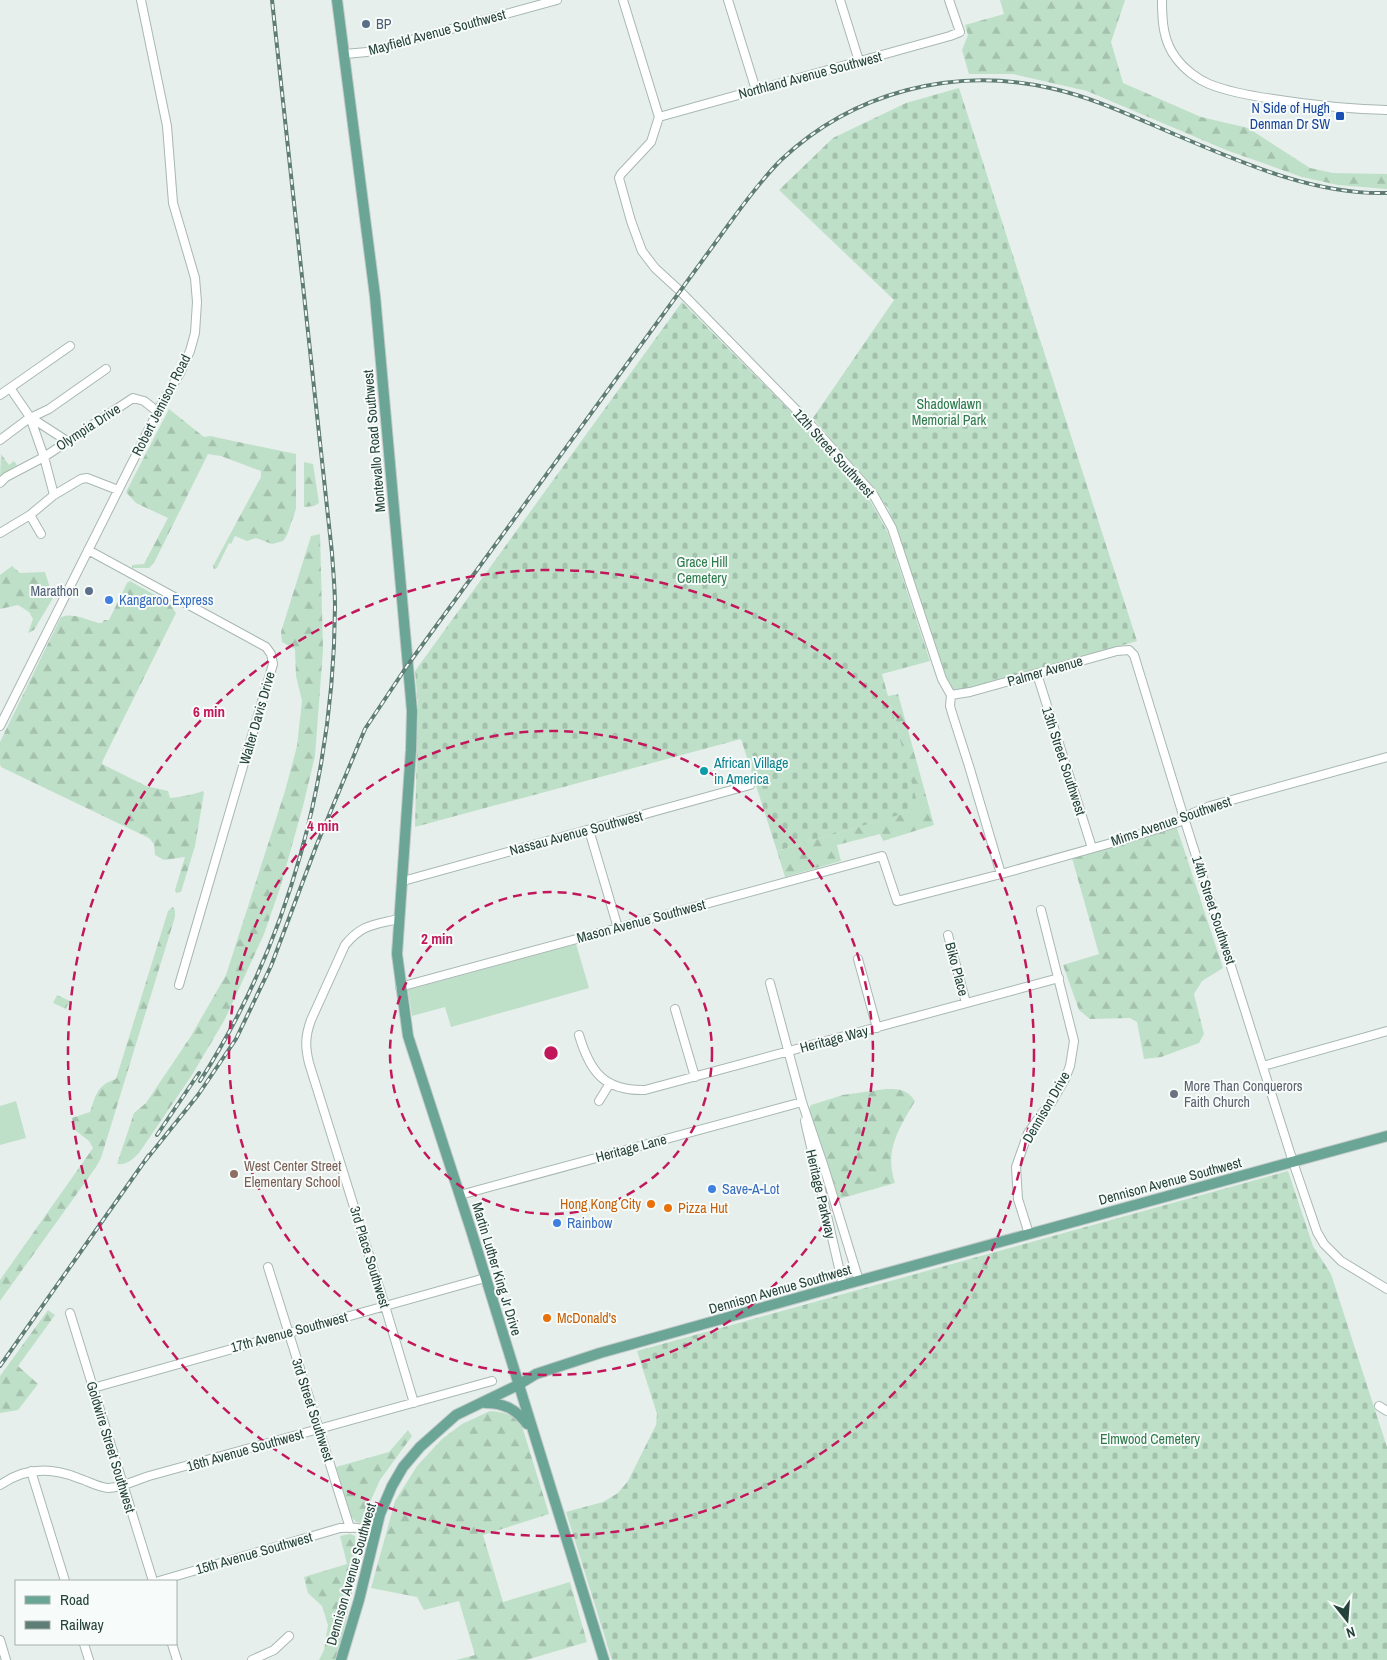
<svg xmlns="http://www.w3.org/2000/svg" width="1387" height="1660" font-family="'Archivo Narrow',sans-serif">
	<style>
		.grass { fill: #bfe0c8 }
		.forest { fill: url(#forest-firs) }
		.cemetery { fill: url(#cemetery-stones) }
		.park { fill: url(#park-crowns) }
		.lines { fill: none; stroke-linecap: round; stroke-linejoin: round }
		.minor-casing { stroke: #a8b8b2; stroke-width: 10 }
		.major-casing { stroke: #c2cac8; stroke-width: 12 }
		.minor { stroke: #fff; stroke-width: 8 }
		.major { stroke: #6aa596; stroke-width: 10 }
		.rail-casing { stroke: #5f7d75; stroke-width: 4 }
		.rail { stroke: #f7fbf9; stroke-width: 2; stroke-dasharray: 5.5; stroke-linecap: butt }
		.ring { fill: none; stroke: #c2185b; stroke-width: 2.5; stroke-dasharray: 9 6 }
		.service-dot { fill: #5c6f8a; stroke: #f7fbf9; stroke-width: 2 }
		.transit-dot { fill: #1a4fb4; stroke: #f7fbf9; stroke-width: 2 }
		.shop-dot { fill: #3f7fe0; stroke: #f7fbf9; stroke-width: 2 }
		.culture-dot { fill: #0f9aa8; stroke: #f7fbf9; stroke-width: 2 }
		.worship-dot { fill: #6b7280; stroke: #f7fbf9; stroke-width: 2 }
		.education-dot { fill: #8d6e63; stroke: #f7fbf9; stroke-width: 2 }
		.food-dot { fill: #e8710a; stroke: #f7fbf9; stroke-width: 2 }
		.labels { text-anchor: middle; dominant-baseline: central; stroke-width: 4; stroke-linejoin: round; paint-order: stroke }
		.service-label { font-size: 14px; fill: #4e5e75; stroke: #f7fbf9; text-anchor: start }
		.street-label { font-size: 14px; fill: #24423a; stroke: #f7fbf9 }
		.transit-label { font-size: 14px; fill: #164399; stroke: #f7fbf9; text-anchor: end }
		.park-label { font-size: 14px; fill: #2d7a4b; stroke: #f7fbf9 }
		.shop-label { font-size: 14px; fill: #366cbe; stroke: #f7fbf9; text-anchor: start }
		.culture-label { font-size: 14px; fill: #0d838f; stroke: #f7fbf9; text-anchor: start }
		.worship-label { font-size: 14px; fill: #5b616d; stroke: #f7fbf9; text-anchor: start }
		.education-label { font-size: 14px; fill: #785e54; stroke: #f7fbf9; text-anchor: start }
		.food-label { font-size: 14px; fill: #c56008; stroke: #f7fbf9; text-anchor: start }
		.centre { fill: #c2185b; stroke: #f7fbf9; stroke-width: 2.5 }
		.ring-label { font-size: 15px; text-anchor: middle; font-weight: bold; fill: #c2185b; stroke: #f7fbf9; stroke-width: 4; stroke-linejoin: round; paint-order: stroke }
	</style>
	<defs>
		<pattern id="forest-firs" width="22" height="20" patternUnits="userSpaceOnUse" patternTransform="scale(1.25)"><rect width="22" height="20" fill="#bfe0c8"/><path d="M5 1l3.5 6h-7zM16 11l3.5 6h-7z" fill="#a4c1ad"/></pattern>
		<pattern id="cemetery-stones" width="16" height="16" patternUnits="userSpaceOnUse" patternTransform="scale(1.25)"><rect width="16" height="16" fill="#bfe0c8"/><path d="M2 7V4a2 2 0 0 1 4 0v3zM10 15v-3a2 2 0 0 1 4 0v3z" fill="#a4c1ad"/></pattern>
		<pattern id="park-crowns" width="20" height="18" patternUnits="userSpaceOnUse" patternTransform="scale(1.25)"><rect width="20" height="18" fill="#bfe0c8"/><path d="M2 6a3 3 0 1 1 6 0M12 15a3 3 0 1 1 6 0" fill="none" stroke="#a4c1ad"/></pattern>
	</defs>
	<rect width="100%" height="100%" fill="#e6efeb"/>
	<path class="grass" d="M576 944 589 988 451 1027 445 1007 412 1016 408 990Z
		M16 1101 26 1138 0 1145V1106Z"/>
	<path class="forest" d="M1000 0H1125L1111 42 1123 83 1201 117 1248 128 1310 168 1333 173 1387 174V189L1338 185 1302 177 1226 150 1087 91 1013 74H969L962 50 968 35 965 25 1004 14Z
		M169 409 204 437 210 436 296 454V509L287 535 283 541 272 544 256 538 247 541 235 536 231 544 229 543 217 568 214 569 213 566 261 477V471L221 456 208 454 154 563 149 568H132V565L144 564 168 518 136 503 126 492Z
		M1 454 9 465 14 461 17 465 0 478Z
		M304 462 313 464 319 503 314 506 304 507Z
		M320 534 323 650 315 756 303 806 280 888 264 934 225 1019 192 1075 139 1153C132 1160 127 1165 117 1164L134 1113 146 1103 191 1036 226 975 285 791 297 746 302 701 296 676 295 649 282 642 281 632 311 536Z
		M12 566 20 573 45 572 53 598 34 630 28 633 33 619 29 612 18 605 0 609V575Z
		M130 581 169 603 176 613 103 760 102 764 146 786 168 791 170 798C176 798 196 794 203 791L204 793 195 846 181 892 176 893 175 890 185 857 164 860 155 855 154 844 149 838 1 767 0 764V742L61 617C71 612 88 620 99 623H102L104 620H109L127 583Z
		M898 694 934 825 883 841 880 834 837 845 841 861 785 877 777 851 918 809 888 696Z
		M1177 828 1223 968 1202 981 1194 994 1204 1034 1199 1043 1161 1057 1144 1059 1137 1022 1130 1018 1090 1019 1079 1010 1063 965 1099 954 1072 858Z
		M173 907 175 911V917L101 1158 96 1167 0 1301V1280L93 1148 89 1141 75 1130 72 1118 90 1112C96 1095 97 1085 116 1079L168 911Z
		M886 1089C899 1089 907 1089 915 1101 899 1129 884 1150 895 1183L839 1199 809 1109 811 1105 843 1095Z
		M48 1310 55 1315 18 1366 38 1384 18 1410 0 1413V1376Z
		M490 1411C503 1412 511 1414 521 1423L549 1514 483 1535 503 1602 570 1582 587 1642 526 1660H456L475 1655 459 1601 424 1610 417 1597 371 1588 395 1501 417 1466 442 1439 462 1424Z
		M408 1430 412 1436 380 1480 371 1500 364 1524 356 1522 351 1516 336 1467 389 1452Z
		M350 1534 355 1536 357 1569 340 1648 335 1660H319L324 1650 328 1625 322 1606 308 1593 304 1577 347 1564 340 1536Z"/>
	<path class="cemetery" d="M959 88 1137 641 965 690 952 689 945 676 888 508 813 418 894 300 779 190 833 138 906 103Z
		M682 302 805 426 867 495 888 533 930 661 882 674 919 809 777 851 741 739 415 827 418 705 415 671Z
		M1288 1171 1313 1246 1331 1274 1387 1447V1660H612L566 1512 603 1502 618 1493 628 1481 656 1425 657 1414 637 1351Z"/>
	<path class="park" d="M57 995 70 1001 66 1009 53 1003Z"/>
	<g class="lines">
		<defs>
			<path id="minor" d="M623 0 659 117
				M728 0 756 90
				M840 0 859 61
				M1162 0C1162 21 1163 41 1176 58 1184 69 1197 79 1209 84 1229 92 1252 96 1273 99 1311 105 1348 109 1387 110
				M345 54 367 52 557 0
				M659 117 651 142 621 174 619 178 631 221 642 251 655 268 680 291 813 427 873 494 892 528 942 679 951 695 950 706 952 713 969 766 1001 874
				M659 117 950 36 960 32 949 0
				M10 388 30 417 44 457 54 495
				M0 395 70 346
				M30 417 67 441
				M0 440 28 419 49 409 106 369
				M0 483 6 477 44 457 133 398 144 401 158 412
				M30 515 41 534
				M0 533 30 515 54 495 81 479 87 478 118 490
				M88 550 266 647 271 654 273 664 179 985
				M1037 674 1092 848
				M951 695 970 692 1117 651 1129 650 1134 655 1184 818 1293 1162 1317 1232 1324 1244 1341 1261 1387 1289
				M0 726 161 405 180 373 190 351 195 333 197 302 195 278 173 203 167 126 141 0
				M589 830 618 928
				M403 881 750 785
				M398 919C374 925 362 924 345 945L311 1020C305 1037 305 1046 309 1063L385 1306 414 1403
				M948 935 966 1003
				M858 959 877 1028
				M770 983 802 1102 824 1167 859 1281
				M400 987 882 856 897 901 1001 874 1122 840 1179 822 1193 813 1210 806 1387 757
				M675 1009 695 1077
				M579 1035C590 1072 604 1091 645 1090L1059 978
				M1263 1066 1387 1031
				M599 1101 610 1083
				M805 1121 843 1285
				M460 1195 802 1102
				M1029 1234 1018 1199 1016 1167 1028 1133 1042 1113 1051 1103 1065 1079 1070 1066 1074 1041 1041 910
				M268 1267 350 1528
				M70 1313 153 1581
				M93 1388 485 1278
				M1379 1406 1387 1411
				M31 1471 65 1581
				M0 1485C24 1468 51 1467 78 1478 88 1481 97 1487 108 1488 121 1488 136 1480 149 1476L492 1381
				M159 1581 340 1528C354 1527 363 1526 373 1537
				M0 1640 6 1660
				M84 1644 89 1660
				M172 1644 177 1660
				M252 1660 274 1650 289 1636"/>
			<path id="major" d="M337 0 375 296 412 711 411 750 397 954 408 1036 471 1230 604 1660
				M485 1403C504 1403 516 1409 527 1424
				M341 1660 359 1600 380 1514 392 1486 403 1467 420 1447 456 1415 518 1385 536 1374 600 1353 843 1285 1387 1136"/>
		</defs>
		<use href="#minor" class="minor-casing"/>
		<use href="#major" class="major-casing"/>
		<use href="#minor" class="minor"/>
		<use href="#major" class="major"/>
		<defs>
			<path id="rail" d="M200 1081C290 941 334 772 335 606 335 588 333 570 332 553L272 0
				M157 1135 199 1073
				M145 1161 198 1095 236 1039 271 966 317 844 365 729 407 666 729 224C745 202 762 179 781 160 853 92 954 66 1050 88 1096 98 1138 119 1181 137 1245 164 1316 195 1387 193
				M0 1366 149 1155"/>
		</defs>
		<use href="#rail" class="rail-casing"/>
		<use href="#rail" class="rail"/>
	</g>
	<g class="ring">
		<circle cx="551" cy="1053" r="161"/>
		<circle cx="551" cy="1053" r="322"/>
		<circle cx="551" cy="1053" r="483"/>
	</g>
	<g class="service-dot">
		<circle cx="366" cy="24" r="5"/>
		<circle cx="89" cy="591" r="5"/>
	</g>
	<rect class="transit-dot" x="1335" y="111" width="10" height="10" rx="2.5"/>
	<g class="shop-dot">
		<circle cx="109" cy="600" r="5"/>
		<circle cx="712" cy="1189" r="5"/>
		<circle cx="557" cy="1223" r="5"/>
	</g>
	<circle class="culture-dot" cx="704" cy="771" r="5"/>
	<circle class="worship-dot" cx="1174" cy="1094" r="5"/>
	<circle class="education-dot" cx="234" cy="1174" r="5"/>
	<g class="food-dot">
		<circle cx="651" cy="1204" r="5"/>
		<circle cx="668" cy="1208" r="5"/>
		<circle cx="547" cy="1318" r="5"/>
	</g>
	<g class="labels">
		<g class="service-label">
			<text x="376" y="24">BP</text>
			<text x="79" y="591" text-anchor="end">Marathon</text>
		</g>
		<g class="street-label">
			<text transform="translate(437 32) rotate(-15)">Mayfield Avenue Southwest</text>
			<text transform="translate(810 75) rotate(-15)">Northland Avenue Southwest</text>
			<text transform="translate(161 405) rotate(-63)">Robert Jemison Road</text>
			<text transform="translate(88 427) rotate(-33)">Olympia Drive</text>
			<text transform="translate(374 441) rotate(-95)">Montevallo Road Southwest</text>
			<text transform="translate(834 453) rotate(48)">12th Street Southwest</text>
			<text transform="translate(1045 671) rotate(-16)">Palmer Avenue</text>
			<text transform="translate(257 718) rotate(-74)">Walter Davis Drive</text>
			<text transform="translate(1064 761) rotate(72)">13th Street Southwest</text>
			<text transform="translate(1171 821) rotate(-19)">Mims Avenue Southwest</text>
			<text transform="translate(576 833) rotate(-15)">Nassau Avenue Southwest</text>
			<text transform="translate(1214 910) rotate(72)">14th Street Southwest</text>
			<text transform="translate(641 921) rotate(-15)">Mason Avenue Southwest</text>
			<text transform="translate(957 969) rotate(75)">Biko Place</text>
			<text transform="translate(834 1039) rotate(-15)">Heritage Way</text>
			<text transform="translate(1046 1107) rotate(-60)">Dennison Drive</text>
			<text transform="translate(631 1148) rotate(-15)">Heritage Lane</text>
			<text transform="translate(1170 1181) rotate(-15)">Dennison Avenue Southwest</text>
			<text transform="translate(821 1194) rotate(77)">Heritage Parkway</text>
			<text transform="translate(370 1257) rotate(73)">3rd Place Southwest</text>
			<text transform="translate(497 1269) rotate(73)">Martin Luther King Jr Drive</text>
			<text transform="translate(780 1289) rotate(-16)">Dennison Avenue Southwest</text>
			<text transform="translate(289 1332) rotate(-15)">17th Avenue Southwest</text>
			<text transform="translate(313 1410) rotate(72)">3rd Street Southwest</text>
			<text transform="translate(111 1447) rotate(73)">Goldwire Street Southwest</text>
			<text transform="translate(245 1450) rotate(-16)">16th Avenue Southwest</text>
			<text transform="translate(254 1553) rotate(-16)">15th Avenue Southwest</text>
			<text transform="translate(351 1574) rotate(-74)">Dennison Avenue Southwest</text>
		</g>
		<g class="transit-label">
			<text x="1330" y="108">N Side of Hugh<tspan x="1330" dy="16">Denman Dr SW</tspan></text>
		</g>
		<g class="park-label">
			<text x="949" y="404">Shadowlawn<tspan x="949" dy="16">Memorial Park</tspan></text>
			<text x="702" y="562">Grace Hill<tspan x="702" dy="16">Cemetery</tspan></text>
			<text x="1150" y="1439">Elmwood Cemetery</text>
		</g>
		<g class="shop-label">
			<text x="119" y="600">Kangaroo Express</text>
			<text x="722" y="1189">Save-A-Lot</text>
			<text x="567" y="1223">Rainbow</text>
		</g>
		<g class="culture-label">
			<text x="714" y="763">African Village<tspan x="714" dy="16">in America</tspan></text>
		</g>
		<g class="worship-label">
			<text x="1184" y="1086">More Than Conquerors<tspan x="1184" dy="16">Faith Church</tspan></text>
		</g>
		<g class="education-label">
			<text x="244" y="1166">West Center Street<tspan x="244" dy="16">Elementary School</tspan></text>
		</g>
		<g class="food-label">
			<text x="641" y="1204" text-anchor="end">Hong Kong City</text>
			<text x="678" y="1208">Pizza Hut</text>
			<text x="557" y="1318">McDonald's</text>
		</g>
	</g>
	<circle cx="551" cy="1053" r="8" class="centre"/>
	<g class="ring-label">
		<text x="209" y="717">6 min</text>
		<text x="323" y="831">4 min</text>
		<text x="437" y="944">2 min</text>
	</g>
	<rect x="15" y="1580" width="162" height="65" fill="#f7fbf9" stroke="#a3b1ad"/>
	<rect x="25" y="1596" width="25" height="8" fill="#6aa596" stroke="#a3b1ad"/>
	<text x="60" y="1605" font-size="15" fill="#24423a">Road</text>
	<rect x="25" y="1621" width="25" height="8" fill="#5f7d75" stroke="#a3b1ad"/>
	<text x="60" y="1630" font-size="15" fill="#24423a">Railway</text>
	<g transform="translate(1347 1620) rotate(163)" stroke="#f7fbf9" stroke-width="4" paint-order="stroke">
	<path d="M0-4L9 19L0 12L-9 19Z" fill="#24423a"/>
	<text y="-8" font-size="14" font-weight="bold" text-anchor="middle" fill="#24423a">N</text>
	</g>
</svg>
